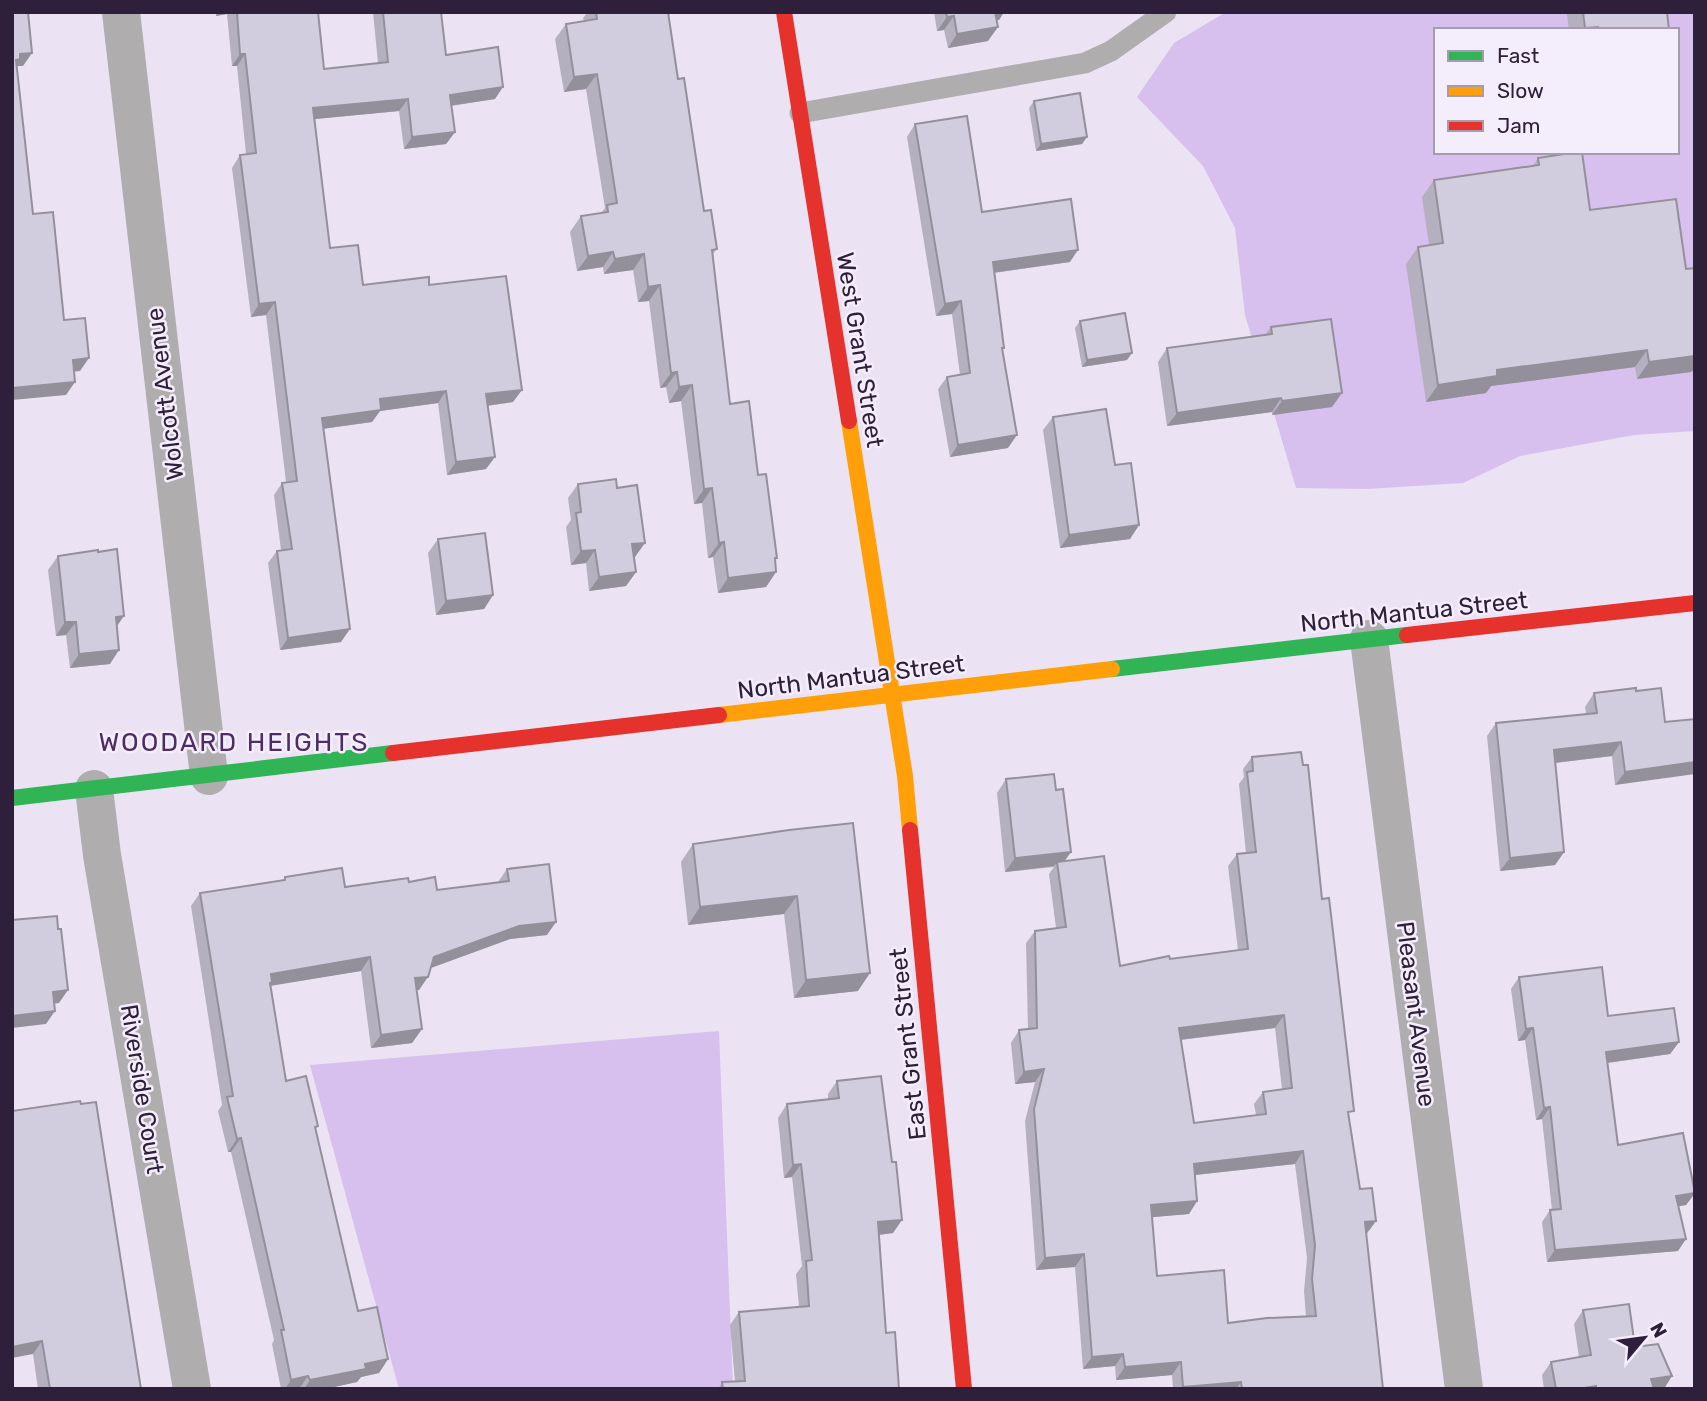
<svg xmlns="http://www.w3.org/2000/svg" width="1707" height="1401" font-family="Rubik,sans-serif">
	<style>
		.green { fill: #d7bfee; fill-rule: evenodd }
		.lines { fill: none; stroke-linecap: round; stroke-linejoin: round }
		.lane { stroke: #afadad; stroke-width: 21 }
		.street { stroke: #afadad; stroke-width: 38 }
		.fast { stroke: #30b455; stroke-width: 16 }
		.slow { stroke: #ff9f0a; stroke-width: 16 }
		.jam { stroke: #e5322d; stroke-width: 16 }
		.wall { fill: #b5b0bf; fill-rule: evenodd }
		.shaded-wall { fill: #93909b }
		.building { fill: #d2cdde; stroke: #93909b; stroke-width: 2; fill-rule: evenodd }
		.labels { text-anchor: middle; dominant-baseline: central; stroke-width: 5; stroke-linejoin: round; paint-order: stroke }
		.street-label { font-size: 24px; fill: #2e203b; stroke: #f4edfb }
		.neighbourhood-label { font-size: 26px; letter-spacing: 2px; fill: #4d2d67; stroke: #f4edfb }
	</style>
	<rect width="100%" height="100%" fill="#ebe3f3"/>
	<path class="green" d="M1226 12H1695V431L1634 435 1520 456 1463 483 1367 489 1296 488 1245 315 1235 228 1203 166 1137 97 1174 43ZM1436 30H1677V152H1436Z
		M719 1031 733 1389H399L310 1065Z"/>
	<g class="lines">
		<path class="lane" d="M800 113 1085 63 1111 51 1166 12"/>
		<path class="street" d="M121 12 209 776
			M1369 639 1464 1389
			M94 789 102 855 192 1389"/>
		<path class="fast" d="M1112 669 1407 635
			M12 798 393 753"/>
		<path class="slow" d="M849 421 905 776 910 830
			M719 715 1112 669"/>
		<path class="jam" d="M784 12 849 421
			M1407 635 1695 603
			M393 753 719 715
			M910 830 964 1389"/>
	</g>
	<path class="wall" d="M216 12H318L324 69 378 63 373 12H441L446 55 495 99 451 106 455 132 446 144 404 149 399 111 315 119 330 248 363 285H429L513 402 487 406 486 469 447 475 438 403 380 411 372 422 323 429 341 642 280 650 268 563 277 551 281 550 274 495 282 483 286 482 266 315 251 317 232 168 240 155 246 154 237 66H232L227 14 216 16Z
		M588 12H668L678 79 704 211 717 249 713 254 730 404 758 475 777 558 775 560 776 572 766 587 718 593 713 557 708 558 702 503 694 504 681 401 669 403 666 387 660 388 649 301 638 302 633 270 604 274 603 267 577 271 570 232 581 216 601 213 605 208 586 89 564 92 555 39 566 24 584 21 583 18Z
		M934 12H1004L999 20H997L988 41 948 48 944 30 937 31Z
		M1568 12H1667L1669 30H1569L1567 14Z
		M1034 101 1087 137 1082 144 1036 151 1029 108Z
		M915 124 982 212 1070 262 994 273 1002 350 1008 448 950 457 938 389 947 377 960 375 952 314 936 316 907 137Z
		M1538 158 1590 210 1693 369 1691 372 1637 379 1635 367 1491 386 1486 393 1426 402 1406 264 1418 247 1429 245 1422 197 1434 180 1533 166Z
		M1080 321 1127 360 1082 367 1075 328Z
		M1271 327 1332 407 1272 415V412L1167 426 1158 362 1167 348 1265 335Z
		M1053 417 1115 465 1139 525 1130 539 1060 548 1043 430Z
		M578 484 617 488 635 557H634L636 572 626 586 589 591 586 563 571 565 566 527 571 520 568 498Z
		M438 539 493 595 484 609 436 615 428 553Z
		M58 556 117 627 110 664 70 668 66 635 56 636 48 570Z
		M1636 691 1665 722 1615 785 1612 756 1555 763 1564 852 1555 865 1500 871 1487 736 1496 723 1586 714 1585 707 1594 693Z
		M1252 757 1322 899 1349 1118 1360 1189 1376 1221 1367 1233H1366L1383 1389H1173L1172 1375 1116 1380 1115 1366 1083 1369 1075 1267 1036 1270 1025 1121 1035 1082 1015 1084 1011 1043 1019 1030 1028 1029 1026 943 1035 931 1056 928 1049 874 1054 867 1005 872 997 793 1006 779 1056 790 1071 852 1064 861 1120 966 1238 950 1228 866 1237 854 1246 853 1239 784 1244 777 1243 769ZM1275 1028 1282 1089 1263 1092 1254 1104 1256 1115 1194 1123 1181 1040ZM1295 1164 1307 1258 1304 1291 1306 1317 1228 1323 1157 1276 1152 1217 1189 1214 1197 1201 1195 1175Z
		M789 830 858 991 794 998 784 914 688 925 681 862 693 844Z
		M507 869 547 935 510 939 431 968 419 990H416L422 1029 412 1043 371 1048 361 971 271 985 286 1081 318 1126 315 1130 358 1311 388 1359 379 1373 361 1377 357 1382 325 1389H281L272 1344 274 1340 231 1152H228L218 1111 222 1105 191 906 200 893 283 881 285 877 345 887 409 882 437 890 498 882Z
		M1519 977 1608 1016 1679 1042 1670 1054 1608 1063 1618 1145 1695 1193 1686 1205 1679 1206 1678 1251 1547 1262 1542 1222 1550 1210H1552L1542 1119 1536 1120 1525 1040 1518 1041 1511 989Z
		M837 1081 893 1233 879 1235 886 1333 899 1389H718L722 1382H735L730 1325 739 1312 799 1307 796 1274 802 1266 792 1177 784 1178 778 1118 787 1104 828 1099V1094Z
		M12 1111 141 1389H38L33 1354Z
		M1583 1310 1635 1347 1664 1389H1544L1542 1375 1551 1362 1579 1357 1574 1324Z"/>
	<path class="shaded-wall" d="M218 12H228L227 14 216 16Z
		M992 12H1004L999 20 985 22Z
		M954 16 944 30 937 31 947 17Z
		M998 27 988 41 948 48 957 34Z
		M1598 27 1595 30H1584L1585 28Z
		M32 53 23 66H15L12 70 20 54Z
		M240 54H245L237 66H232Z
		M597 74 586 89 564 92 574 77Z
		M503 87 495 99 441 107 450 95Z
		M408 99 399 111 305 120 313 108Z
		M455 132 446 144 404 149 412 137Z
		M1087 137 1082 144 1036 151 1041 144Z
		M1078 250 1070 262 984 274 993 262Z
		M613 252 603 267 577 271 588 256Z
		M644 254 633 270 604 274 615 259Z
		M660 285 649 301 638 302 648 287Z
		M961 301 952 314 936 316 945 304Z
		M275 302 266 315 251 317 259 304Z
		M1647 350 1635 367 1491 386 1486 393 1426 402 1438 385 1497 370Z
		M1132 353 1127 360 1082 367 1087 360Z
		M1695 356V369L1691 372 1637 379 1649 362Z
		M89 358 80 371 64 373 73 360Z
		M677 372 666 387 660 388 671 373Z
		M75 382 66 395 12 400V388Z
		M692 385 681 401 669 403 679 387Z
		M522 390 513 402 477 407 486 394Z
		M446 391 438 403 380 411 372 422 313 430 322 418 380 399Z
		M1342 393 1332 407 1272 415 1282 401Z
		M1281 398 1272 412 1167 426 1177 413Z
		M1017 435 1008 448 950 457 958 445Z
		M495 457 486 469 447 475 456 462Z
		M712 488 702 503 694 504 704 489Z
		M1139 525 1130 539 1060 548 1069 535Z
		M724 542 713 557 708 558 719 543Z
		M645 543 635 557 623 558 632 544Z
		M595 550 586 563 571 565 581 551Z
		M777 558 766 573 776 572 766 587 718 593 728 578Z
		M636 572 626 586 589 591 599 577Z
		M493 595 484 609 436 615 446 601Z
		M124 616 115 629 116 617Z
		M65 622H76L66 635 56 636Z
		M350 629 341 642 280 650 288 638Z
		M119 650 110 664 70 668 79 654Z
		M1621 742 1612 756 1545 764 1554 750Z
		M1695 762V774L1615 785 1625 772Z
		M1071 852 1061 866 1057 862 1054 866 1005 872 1015 858Z
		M1564 852 1555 865 1500 871 1510 858Z
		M797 896 784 914 688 925 700 907Z
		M556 922 547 935 510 939 425 970 434 957 519 926Z
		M370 957 361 971 270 986 271 974Z
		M870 973 858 991 794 998 806 980Z
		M428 977 419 990 405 991 415 978Z
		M68 990 59 1003 44 1005 53 992Z
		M55 1011 46 1024 12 1028V1016Z
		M1284 1015 1275 1028 1170 1041 1179 1028Z
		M1533 1028 1525 1040 1518 1041 1526 1029Z
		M422 1029 412 1043 371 1048 381 1035Z
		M1679 1042 1670 1054 1598 1064 1606 1052Z
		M1044 1069 1035 1082 1015 1084 1024 1072Z
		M1550 1107 1542 1119 1536 1120 1544 1108Z
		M241 1138 231 1152H228L237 1139Z
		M1303 1151 1295 1164 1186 1176 1194 1164Z
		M801 1164 792 1177 784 1178 793 1165Z
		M1695 1193 1686 1205 1668 1208 1676 1196Z
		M1197 1201 1189 1214 1143 1218 1151 1205Z
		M902 1220 893 1233 869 1236 878 1222Z
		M1376 1221 1367 1233 1356 1235 1365 1222Z
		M1686 1239 1678 1251 1547 1262 1555 1250Z
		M1084 1254 1075 1267 1036 1270 1045 1258Z
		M42 1341 33 1354 12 1358V1347Z
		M1123 1354 1115 1366 1083 1369 1092 1357Z
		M388 1359 379 1373 361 1377 357 1382 325 1389H304L310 1380 365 1364Z
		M1181 1362 1172 1375 1116 1380 1125 1367Z
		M308 1376 299 1389H285L291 1380Z
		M1672 1376 1664 1389H1644L1651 1379Z
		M1241 1382 1236 1389H1182L1183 1387Z"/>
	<path class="building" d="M12 12H28L32 53 20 54V59L16 60 33 214 53 212 64 320 85 318 89 358 73 360 75 382 12 388Z
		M237 12H318L324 69 388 62 383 12H441L446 55 498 47 503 87 450 95 455 132 412 137 408 99 313 108 330 248 358 245 363 285 429 277V285L506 276 522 390 486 394 495 457 456 462 446 391 380 399 381 410 322 418 350 629 288 638 277 551 292 549 282 483 297 481 275 302 259 304 240 155 256 153 245 54H240Z
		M596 12H668L678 79 684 78 704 211 711 210 717 249 712 250 730 404 749 401 758 475 766 474 777 558H775L776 572 728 578 724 542 719 543 712 488 704 489 692 385 679 387 677 372 671 373 660 285 648 287 644 254 615 259 613 252 588 256 581 216 608 212 607 205 617 203 597 74 574 77 566 24 597 19Z
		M946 12H995L998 27 957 34 954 16 947 17Z
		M1583 12H1667L1669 30H1598V27L1585 28Z
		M1080 93 1087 137 1041 144 1034 101Z
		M967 116 982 212 1071 199 1078 250 993 262 1004 348H1002L1017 435 958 445 947 377 970 373 961 301 945 304 915 124Z
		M1577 152H1582L1590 210 1676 199 1686 269 1695 268V356L1649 362 1647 350 1497 370V376L1438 385 1418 247 1443 243 1434 180 1539 165 1538 158Z
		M1125 313 1132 353 1087 360 1080 321Z
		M1331 319 1342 393 1282 401 1281 398 1177 413 1167 348 1272 334 1271 327Z
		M1106 409 1115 465 1131 463 1139 525 1069 535 1053 417Z
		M616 479 617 488 637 485 645 543 632 544 636 572 599 577 595 550 581 551 576 513 581 512 578 484Z
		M485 533 493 595 446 601 438 539Z
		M117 549 124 616 116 617 119 650 79 654 76 622H65L58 556 98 550V552Z
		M1636 688V691L1661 688 1665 722 1695 719V762L1625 772 1621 742 1554 750 1564 852 1510 858 1496 723 1597 713 1594 693Z
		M1301 752 1303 765H1308L1322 899 1329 898 1354 1111 1348 1112 1360 1189 1372 1188 1376 1221 1365 1222 1383 1389H1242L1241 1382 1183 1387 1181 1362 1125 1367 1123 1354 1092 1357 1084 1254 1045 1258 1034 1109 1044 1069 1024 1072 1019 1030 1037 1028 1035 931 1066 927 1057 862 1104 856 1120 966 1169 956 1170 959 1248 949 1237 854 1256 852 1247 772 1253 771 1252 757ZM1284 1015 1292 1088 1263 1092 1266 1114 1194 1123 1179 1028ZM1303 1151 1315 1245 1312 1279 1316 1316 1267 1318 1228 1323 1224 1270 1157 1276 1151 1205 1197 1201 1194 1164Z
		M1054 774 1056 790 1063 789 1071 852 1015 858 1006 779Z
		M853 823 870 973 806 980 797 896 700 907 693 844 789 830Z
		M549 864 556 922 519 926 434 957 428 977 415 978 422 1029 381 1035 370 957 271 974 272 982 270 983 286 1081 306 1076 318 1126 315 1127 358 1311 377 1307 388 1359 365 1364 366 1369 310 1380 308 1376 291 1380 281 1330H284L241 1138 237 1139 227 1097 233 1096 200 893 285 880V877L342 868 345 887 408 878 409 882 435 877 437 890 509 881 507 869Z
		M57 916 58 929H61L68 990 53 992 55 1011 12 1016V920Z
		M1602 967 1608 1016 1674 1008 1679 1042 1606 1052 1618 1145 1683 1133 1695 1193 1676 1196 1686 1239 1555 1250 1550 1210 1561 1209 1550 1107 1544 1108 1533 1028 1526 1029 1519 977Z
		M881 1076 892 1162H896L902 1220 878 1222 886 1333 895 1332 899 1389H723L722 1382 745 1381 739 1312 809 1306 806 1261 812 1260 801 1164 793 1165 787 1104 839 1098 837 1081Z
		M80 1101 81 1104 96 1102 141 1389H50L42 1341 12 1347V1111Z
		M1629 1304 1635 1347 1658 1344 1672 1376 1651 1379 1654 1389H1596V1386L1579 1389H1556L1551 1362 1591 1355 1583 1310Z"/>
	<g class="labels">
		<g class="street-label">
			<text transform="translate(860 350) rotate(81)">West Grant Street</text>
			<text transform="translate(165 394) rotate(-97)">Wolcott Avenue</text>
			<text transform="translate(1414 612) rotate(-6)">North Mantua Street</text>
			<text transform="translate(851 677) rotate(-7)">North Mantua Street</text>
			<text transform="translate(1416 1014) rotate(83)">Pleasant Avenue</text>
			<text transform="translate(908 1044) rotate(-96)">East Grant Street</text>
			<text transform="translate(142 1089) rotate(81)">Riverside Court</text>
		</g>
		<g class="neighbourhood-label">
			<text x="234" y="742">WOODARD HEIGHTS</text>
		</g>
	</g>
	<rect width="1707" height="1401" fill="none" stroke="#2e203b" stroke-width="28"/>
	<rect x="1434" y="28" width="245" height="126" fill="#f4edfb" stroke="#a59bae" stroke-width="2"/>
	<rect x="1448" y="51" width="35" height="10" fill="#30b455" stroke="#a59bae" stroke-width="2"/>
	<text x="1497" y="63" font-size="21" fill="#2e203b">Fast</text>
	<rect x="1448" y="86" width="35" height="10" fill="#ff9f0a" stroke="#a59bae" stroke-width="2"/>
	<text x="1497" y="98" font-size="21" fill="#2e203b">Slow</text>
	<rect x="1448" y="121" width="35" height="10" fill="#e5322d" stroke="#a59bae" stroke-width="2"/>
	<text x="1497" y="133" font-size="21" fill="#2e203b">Jam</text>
	<g transform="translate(1644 1338) rotate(61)" stroke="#f4edfb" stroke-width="5" paint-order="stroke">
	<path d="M0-5L12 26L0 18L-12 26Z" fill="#2e203b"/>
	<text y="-10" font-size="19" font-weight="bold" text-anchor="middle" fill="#2e203b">N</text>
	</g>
</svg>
